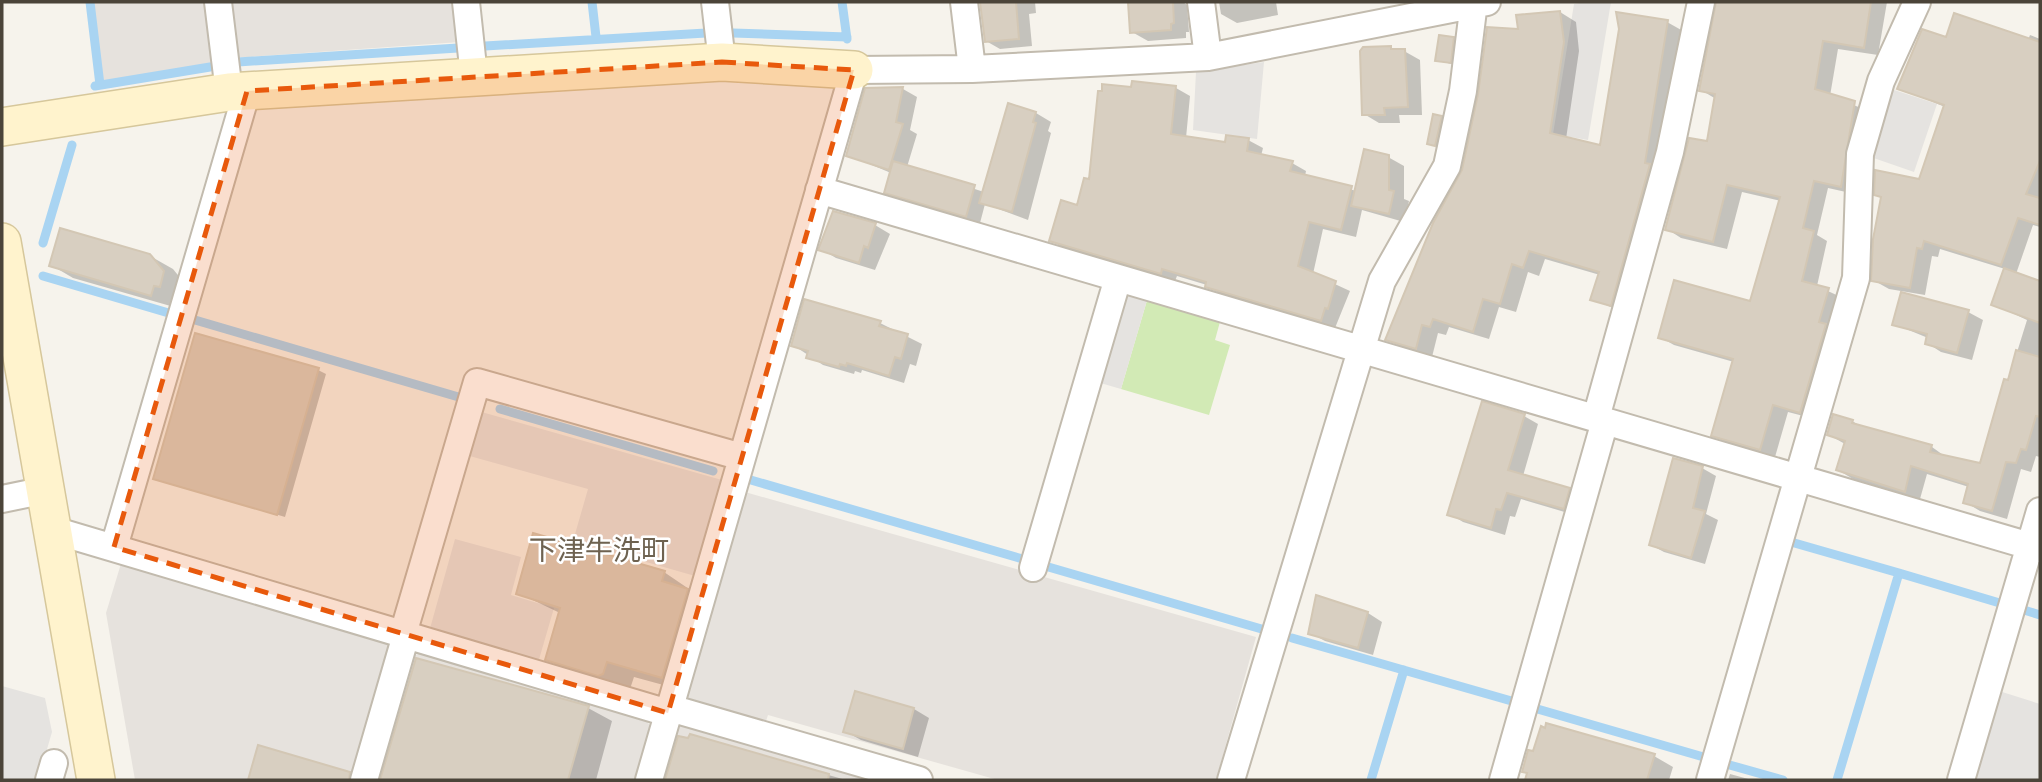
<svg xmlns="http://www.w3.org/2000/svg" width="2042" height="782" font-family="'Golos Text','Noto Sans JP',sans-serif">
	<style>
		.industrial { fill: #e6e2dd }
		.green { fill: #d2eab5 }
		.parking { fill: #e5e3e0 }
		.shadow { fill: #0003 }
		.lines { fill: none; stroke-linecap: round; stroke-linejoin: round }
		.stream { stroke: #a9d4f2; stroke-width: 9 }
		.building { fill: #d8cfc1; stroke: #d3c7b4; stroke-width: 2 }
		.street-casing { stroke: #c2bbae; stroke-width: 30 }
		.secondary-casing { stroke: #d6c79b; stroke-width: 40 }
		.street { stroke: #fff; stroke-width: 26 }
		.secondary { stroke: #fff3cd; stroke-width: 37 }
		.marked { fill: #e8590c; fill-opacity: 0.2; stroke: #e8590c; stroke-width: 5; stroke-dasharray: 14 9; stroke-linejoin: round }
		.labels { text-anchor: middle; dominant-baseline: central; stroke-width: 5; stroke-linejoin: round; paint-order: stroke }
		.quarter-label { font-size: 28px; fill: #6e6250; stroke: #fff }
	</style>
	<rect width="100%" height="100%" fill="#f6f3ec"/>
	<path class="industrial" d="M93 2H204L211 63 103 81Z
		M226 2H455L460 42 233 58Z
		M738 490 1256 637 1216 780H998L768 715 765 724 687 702 681 690Z
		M123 557 388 636 393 645 353 780H135L106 613Z
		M421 653 645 718 652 729 637 780H372L407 658Z
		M683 723 879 780H657L671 732Z"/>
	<path class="green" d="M1148 297 1221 318 1215 340 1230 345 1209 415 1121 389Z"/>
	<path class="parking" d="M1586 2H1611L1588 140 1553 134 1574 4Z
		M1264 62 1257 139 1193 130 1196 72Z
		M1888 88 1937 104 1914 172 1865 155Z
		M1131 292 1148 297 1121 389 1097 382 1122 298Z
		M478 411 722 480 695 576 573 541 588 489 466 455Z
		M455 539 521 557 511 595 554 608 538 663 429 632Z
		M2 686 45 698 52 732 38 780H2Z
		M1999 691 2040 704V780H1972Z"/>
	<path class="shadow" d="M980 2H1035L1036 13 1029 14 1032 46 1000 49 986 41Z
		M1130 2H1183L1187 5 1189 32H1186V38L1148 41 1132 32Z
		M1219 2H1276L1278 15 1237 23 1221 14Z
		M1719 2H1887L1878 55 1838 49 1830 96 1869 111 1855 194 1828 188 1817 235 1827 241 1817 286 1843 298 1815 419 1788 412 1775 457 1727 443 1713 435 1734 362 1674 345 1660 337 1751 303 1781 201 1742 192 1727 249 1681 238 1667 229 1709 143 1716 99 1701 90Z
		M1560 12 1576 22 1579 51 1566 139 1602 147 1667 22 1683 31 1627 314 1592 299 1600 275 1545 259 1539 276 1528 272 1516 312 1499 307 1489 339 1449 327 1446 335 1438 333 1432 357 1403 348 1387 339 1464 170 1520 31Z
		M2030 35 2040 39V227L2033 225 2016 274 2040 283V457L2036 456 2031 472 2021 469 2007 519 1980 511 1965 502 1969 487 1927 474 1920 499 1853 479 1838 470 1845 444 1829 435 1852 421 1864 428 1932 447 1946 457 1982 465 2027 320 1993 304 2005 269 1940 249 1938 257 1932 256 1925 295 1889 289 1873 280 1882 198 1876 194 1921 181 1945 107 1899 88 1947 39 2028 40Z
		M1453 39 1461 43 1458 66 1437 60Z
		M1391 48 1404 51 1420 60 1422 115H1399L1400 123H1379L1364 114Z
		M1176 88 1190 96 1186 138 1226 144 1248 140 1263 148 1261 156 1292 163 1306 171 1305 176 1356 191 1388 157 1404 166V199L1409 201 1404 222 1362 210 1356 237 1323 229 1313 274 1350 291 1335 328 1221 294 1207 285 1177 276 1175 281 1065 249 1051 240 1078 207 1133 89Z
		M903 89 917 97 910 130 917 134 907 167 984 192 1036 113 1051 122 1048 131 1051 133 1028 220 985 204 980 223 900 200 886 192 891 173 848 155 866 90Z
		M1441 117 1448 122 1443 148 1429 143Z
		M875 225 890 234 875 270 836 258 821 249Z
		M150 256 173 269 186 285 174 307 73 278 51 265Z
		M1968 312 1983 320 1972 360 1941 352 1927 343 1928 338 1894 324Z
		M880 323 922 344 916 366 910 364 904 383 862 370 861 373 855 371 854 374 823 365 793 345Z
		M318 370 326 374 285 517 155 478Z
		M1524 416 1538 424 1523 476 1569 489 1583 497 1578 516 1521 499 1515 517 1510 516 1505 535 1463 522 1450 514Z
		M1702 468 1716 476 1706 514 1718 520 1705 564 1664 552 1651 545Z
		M664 572 714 606 689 692 634 677 630 689 574 675 547 659 560 613 518 593Z
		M1318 597 1368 613 1382 622 1373 655 1325 641 1310 633Z
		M417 660 588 708 612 721 596 780H380Z
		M856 693 914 709 929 718 918 757 861 740 845 731Z
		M691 736 846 780H667L679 738 690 741Z
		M259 747 349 774 361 780H250Z
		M1654 756 1673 767 1669 780H1527L1529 774Z
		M1730 774 1752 780H1728Z"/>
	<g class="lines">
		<path class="stream" d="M90 2 100 85
			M592 2 596 37
			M842 2 847 39
			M733 33 847 37
			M485 46 706 33
			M238 62 458 48
			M95 86 210 67
			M43 243 72 145
			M43 276 172 314
			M195 320 462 398
			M500 409 713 471
			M744 478 1026 560
			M1791 542 1899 573 1837 780
			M1045 566 1265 630
			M1899 573 2003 604
			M2024 610 2040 615
			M1292 638 1515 702
			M1534 708 1707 758
			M1726 764 1783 780
			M1371 780 1404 670"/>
	</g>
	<path class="building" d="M980 2H1016L1019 39 985 42Z
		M1128 2H1173L1174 23 1171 24V30L1130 33Z
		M1716 2H1871L1864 48 1823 41 1815 89 1855 101 1841 187 1814 181 1803 228 1814 231 1802 281 1829 288 1819 322 1826 324 1800 413 1773 405 1760 450 1711 436 1733 359 1658 338 1674 280 1750 301 1780 197 1727 185 1713 242 1665 230 1689 138 1707 141 1715 94 1699 91Z
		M1560 11 1564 42 1550 133 1600 145 1619 29 1616 12 1668 20 1645 163 1650 164 1611 306 1590 300 1599 272 1529 251 1523 268 1512 264 1500 304 1483 299 1473 332 1433 319 1430 327 1422 325 1416 349 1385 340 1433 223 1462 170 1478 94 1487 27 1518 29 1516 15Z
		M1954 13 2040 42V161L2026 194 2040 198V225L2018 218 2001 265 1924 241 1922 249 1917 248 1910 288 1871 281 1873 239 1881 197 1874 195 1875 170 1919 179 1944 105 1897 89 1922 29 1946 37Z
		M1439 35 1454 37 1451 63 1435 61Z
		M1391 46V49H1405L1408 107 1384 108 1385 115H1362L1360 51 1363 47Z
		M1132 81 1176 86 1171 134 1225 142 1226 135 1249 138 1247 151 1293 161 1290 171 1352 186 1341 230 1309 222 1298 266 1336 281 1328 309 1325 308 1321 321 1205 287 1206 282 1162 269 1161 274 1049 241 1061 200 1077 205 1084 178 1089 179 1098 91H1102V84L1131 87Z
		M903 87 896 122 903 124 889 170 846 156 865 88Z
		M1008 103 1036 112 1033 122 1036 123 1012 212 979 203Z
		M1433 114 1442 116 1435 146 1427 144Z
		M1364 149 1389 155V190L1394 191 1389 214 1351 206Z
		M893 161 975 185 966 217 884 193Z
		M833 211 876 223 868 248 864 246 859 263 818 250Z
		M60 228 150 254 164 271 160 287 154 286 151 296 49 266Z
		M2004 268 2040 281V323L1991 305Z
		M1901 292 1969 310 1957 353 1925 344 1927 334 1892 325Z
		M804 299 881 321 879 326 908 334 901 359 895 357 889 376 847 363 846 366 840 364 839 367 806 358 808 351 791 346Z
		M195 333 319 368 277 515 153 479Z
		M2016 350 2040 357V417L2036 416 2026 450 2021 449 2016 463 2006 462 1992 511 1963 503 1968 484 1911 466 1905 492 1836 470 1845 441 1827 435 1833 414 1853 420 1852 423 1932 445 1930 452 1980 463 2004 379 2008 380Z
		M1482 401 1525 414 1508 470 1570 488 1564 509 1507 493 1501 510 1496 509 1491 528 1447 515Z
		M1673 458 1703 466 1693 508 1705 511 1691 558 1649 545Z
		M533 533 665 571 662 581 688 589 662 678 607 662 603 674 598 676 545 660 560 608 516 594Z
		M1316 595 1368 612 1358 648 1308 634Z
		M416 658 589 706 568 780H380Z
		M855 691 914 708 903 749 843 732Z
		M1546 723 1655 754 1647 780H1525L1527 773 1522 772 1528 750 1533 751 1541 726 1545 728Z
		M690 734 829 774 828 780H665L678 736 688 738Z
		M258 745 350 772 349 780H248Z"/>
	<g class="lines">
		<defs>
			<path id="street" d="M218 2 229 92
				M466 2 474 76
				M715 2 722 62
				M964 2 972 69
				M1201 2 1208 57
				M819 190 2040 549
				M1596 418 1670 152 1701 2
				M2 499 46 490
				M53 530 668 713
				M114 547 247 91
				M1033 568 1118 278
				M403 634 477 382 742 457
				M670 708 919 780
				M49 780 54 763
				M364 780 406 635
				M649 780 854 70 972 69 1208 57 1487 2
				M1231 780 1382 281 1447 166 1463 91 1474 2
				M1503 780 1605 421
				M1710 780 1856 278 1860 154 1881 81 1917 2
				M1961 780 2040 511"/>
			<path id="secondary" d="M2 127 229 92 722 62 854 70
				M2 242 96 780"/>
		</defs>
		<use href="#street" class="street-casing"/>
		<use href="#secondary" class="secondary-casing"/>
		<use href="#street" class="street"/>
		<use href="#secondary" class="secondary"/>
	</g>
	<path class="marked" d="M722 62 854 70 668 713 114 547 247 91Z"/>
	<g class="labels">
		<g class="quarter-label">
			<text x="599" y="549">下津牛洗町</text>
		</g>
	</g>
	<rect width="2042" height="782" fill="none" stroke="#4b4439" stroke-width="7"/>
</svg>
